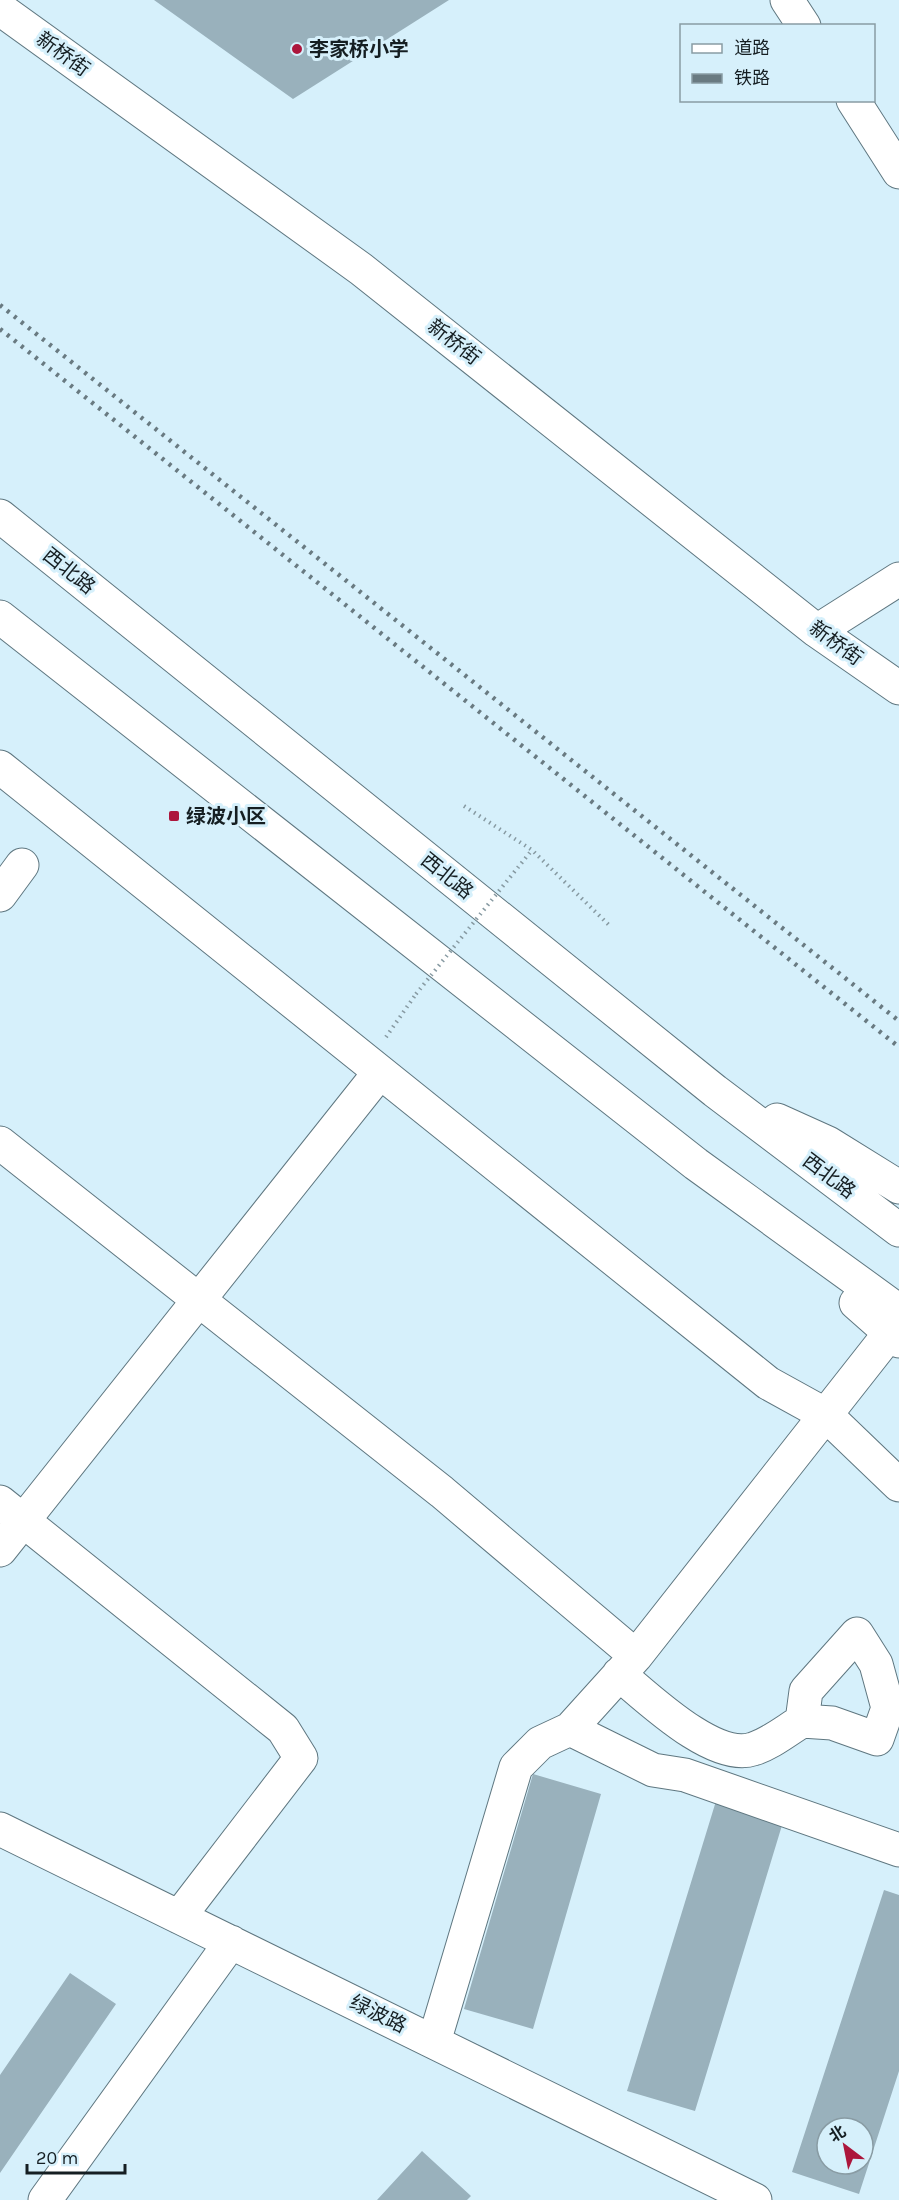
<svg xmlns="http://www.w3.org/2000/svg" width="899" height="2200" font-family="Karla,'Noto Sans SC',sans-serif">
	<style>
		.building { fill: #99b1bc; fill-rule: evenodd }
		.lines { fill: none; stroke-linecap: round; stroke-linejoin: round }
		.minor-casing { stroke: #5f7780; stroke-width: 35 }
		.highway-casing { stroke: #5f7780; stroke-width: 35 }
		.path { stroke: #879aa2; stroke-width: 4; stroke-dasharray: 1.5 4.5; stroke-linecap: butt }
		.minor { stroke: #fff; stroke-width: 33 }
		.highway { stroke: #fff; stroke-width: 33 }
		.rail { stroke: #697a81; stroke-width: 4.5; stroke-dasharray: 3 6; stroke-linecap: butt }
		.path-bridge { stroke: #879aa2; stroke-width: 4; stroke-dasharray: 1.5 4.5; stroke-linecap: butt }
		.poi-dot { fill: #ac163c; stroke: #d6f0fb; stroke-width: 2 }
		.labels { text-anchor: middle; dominant-baseline: central; stroke-width: 6; stroke-linejoin: round; paint-order: stroke }
		.poi-label { font-size: 20px; font-weight: bold; fill: #151e22; stroke: #d6f0fb; text-anchor: start }
		.street-label { font-size: 20px; fill: #151e22; stroke: #d6f0fb }
	</style>
	<rect width="100%" height="100%" fill="#d6f0fb"/>
	<path class="building" d="M154 0H449L293 99Z
		M533 1774 601 1794 533 2029 464 2009Z
		M716 1801 783 1822 695 2111 627 2091Z
		M884 1890 899 1895V2071L859 2194 792 2172ZM827 2128H863V2164H827Z
		M70 1973 116 2004 0 2173V2075Z
		M422 2151 471 2196 467 2200H377Z"/>
	<g class="lines">
		<defs>
			<path id="minor" d="M787 0 804 26
				M0 9 361 269 817 631 899 688
				M853 100 899 172
				M817 631 899 579
				M0 767 768 1383 826 1415 899 1485
				M0 895 22 865
				M0 1143 442 1492 636 1656
				M0 1502 283 1729 301 1758 179 1917
				M0 1550 380 1072
				M619 1674C648 1698 714 1762 753 1749 770 1744 787 1730 802 1721L806 1691 857 1634 876 1664 888 1708 877 1739 832 1723 802 1721
				M570 1729 653 1770 685 1775 899 1850
				M0 1829 755 2200
				M434 2042 516 1767 540 1743 570 1729 636 1656 890 1333
				M45 2200 231 1942"/>
			<path id="highway" d="M0 516 715 1091 899 1230
				M0 617 696 1164 899 1311
				M777 1120 828 1143 899 1187
				M856 1303 899 1341"/>
		</defs>
		<use href="#minor" class="minor-casing"/>
		<use href="#highway" class="highway-casing"/>
		<path class="path" d="M464 806 532 850 611 927
			M386 1037 416 994"/>
		<use href="#minor" class="minor"/>
		<use href="#highway" class="highway"/>
		<path class="rail" d="M0 305 899 1021
			M0 329 899 1047"/>
		<path class="path-bridge" d="M416 994 532 850"/>
	</g>
	<g class="poi-dot">
		<circle cx="297" cy="49" r="6"/>
		<rect x="168" y="810" width="12" height="12" rx="3"/>
	</g>
	<g class="labels">
		<g class="poi-label">
			<text x="309" y="49">李家桥小学</text>
			<text x="186" y="816">绿波小区</text>
		</g>
		<g class="street-label">
			<text transform="translate(63 54) rotate(36)">新桥街</text>
			<text transform="translate(454 342) rotate(38)">新桥街</text>
			<text transform="translate(69 571) rotate(39)">西北路</text>
			<text transform="translate(836 643) rotate(36)">新桥街</text>
			<text transform="translate(447 876) rotate(39)">西北路</text>
			<text transform="translate(829 1176) rotate(37)">西北路</text>
			<text transform="translate(378 2014) rotate(26)">绿波路</text>
		</g>
	</g>
	<rect x="680" y="24" width="195" height="78" fill="#d6f0fb" stroke="#899ca4" stroke-width="1.5"/>
	<rect x="692" y="44" width="30" height="9" fill="#ffffff" stroke="#899ca4" stroke-width="1.5"/>
	<text x="734" y="54" font-size="18" fill="#151e22">道路</text>
	<rect x="692" y="74" width="30" height="9" fill="#697a81" stroke="#899ca4" stroke-width="1.5"/>
	<text x="734" y="84" font-size="18" fill="#151e22">铁路</text>
	<g transform="translate(845 2146) rotate(328)"><circle r="28" fill="#d6f0fb" stroke="#899ca4" stroke-width="1.5"/>
	<path d="M0-4.5L10 22L0 15L-10 22Z" fill="#ac163c"/>
	<text y="-9" font-size="16" font-weight="bold" text-anchor="middle" fill="#151e22">北</text>
	</g>
	<path d="M27 2164v9h98v-9" fill="none" stroke="#151e22" stroke-width="3"/>
	<text x="36" y="2164" font-size="18" fill="#151e22" stroke="#d6f0fb" stroke-width="4.5" paint-order="stroke">20 m</text>
</svg>
